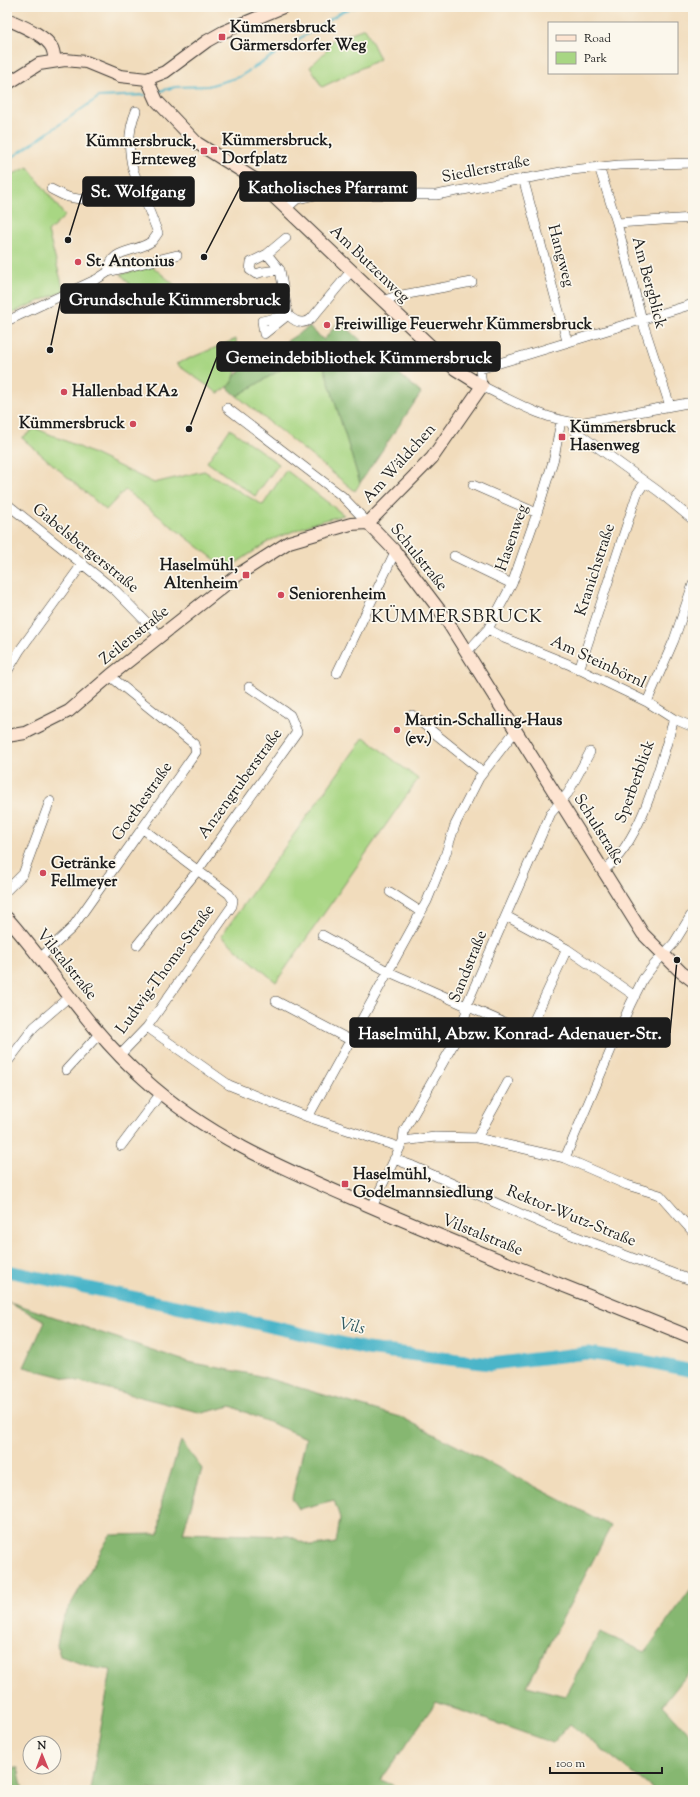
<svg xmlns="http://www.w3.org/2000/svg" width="700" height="1797" font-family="'Sorts Mill Goudy',serif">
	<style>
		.green { fill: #a8d683; stroke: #627950 }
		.forest { fill: #86b771; stroke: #516a46 }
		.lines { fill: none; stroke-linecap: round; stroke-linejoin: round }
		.stream { stroke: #4bb5c9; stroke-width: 2 }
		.river { stroke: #4bb5c9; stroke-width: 13 }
		.street-casing { stroke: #3c3934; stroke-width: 10 }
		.secondary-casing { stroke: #3c3934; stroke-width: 14 }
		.street { stroke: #fff; stroke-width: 9 }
		.secondary { stroke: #fde4d1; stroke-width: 12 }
		.poi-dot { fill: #d1495b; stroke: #fbf7ec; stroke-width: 1.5 }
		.labels { text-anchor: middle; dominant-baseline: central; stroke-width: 3.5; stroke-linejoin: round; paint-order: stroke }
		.poi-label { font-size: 16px; font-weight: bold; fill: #1c1c1c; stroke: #fbf7ec; text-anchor: start }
		.street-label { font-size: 16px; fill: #1c1c1c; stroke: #fbf7ec }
		.water-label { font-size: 17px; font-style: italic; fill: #2f5961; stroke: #fbf7ec }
		.quarter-label { font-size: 18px; letter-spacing: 1px; fill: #1c1c1c; stroke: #fbf7ec }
		.leader { fill: none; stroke: #1c1c1c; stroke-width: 1.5 }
		.callout-dot { fill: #1c1c1c; stroke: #fbf7ec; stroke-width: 1.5 }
		.callout { fill: #1c1c1c; stroke: #1c1c1c; stroke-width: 1.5 }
		.callout-label { font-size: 17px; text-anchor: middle; font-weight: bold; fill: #fff }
	</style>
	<rect width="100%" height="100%" fill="#fbf7ec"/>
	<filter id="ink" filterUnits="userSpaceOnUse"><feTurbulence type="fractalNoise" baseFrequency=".025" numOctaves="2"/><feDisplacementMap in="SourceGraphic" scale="8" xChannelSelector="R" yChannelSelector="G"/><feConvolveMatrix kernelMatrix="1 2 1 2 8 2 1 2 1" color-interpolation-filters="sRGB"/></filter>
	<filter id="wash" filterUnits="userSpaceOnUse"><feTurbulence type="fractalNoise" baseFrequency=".012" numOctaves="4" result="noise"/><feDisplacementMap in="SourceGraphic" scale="16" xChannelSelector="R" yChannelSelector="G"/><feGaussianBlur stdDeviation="0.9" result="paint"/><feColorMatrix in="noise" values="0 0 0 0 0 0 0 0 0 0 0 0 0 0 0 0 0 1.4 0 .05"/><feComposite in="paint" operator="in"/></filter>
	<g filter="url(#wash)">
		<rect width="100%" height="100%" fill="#f1dcbc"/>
		<path class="green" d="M365 28 380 59 322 87 310 67 327 50 332 40Z
			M28 167 65 216 48 232 64 291 7 315V177Z
			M153 267 177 287 147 305 121 274Z
			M236 339C236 361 242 382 218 393L176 364Z
			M318 347 360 483 355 491 237 396Z
			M35 428 75 445 154 483 204 471 263 505 286 470 344 515 314 523 271 540 227 569 125 490 106 510 22 438Z
			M230 429 279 464 255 496 207 462Z
			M364 737 418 779 276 982 221 936Z"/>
		<path class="forest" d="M339 321 421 393 360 483 318 347 237 396 228 388 237 373 309 327 324 340Z
			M7 1301 188 1362 256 1375 403 1418 611 1526 527 1686 565 1696 600 1632 645 1652 693 1586V1667L663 1705 693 1738V1790H654L570 1724 553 1743 436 1702 381 1780 404 1790H90L111 1670 90 1667 60 1656 57 1645 62 1620 110 1535 159 1534 162 1500 181 1441 202 1469 183 1533 289 1536 312 1546 336 1543 340 1518 334 1500 299 1509 292 1498 306 1438 231 1406 202 1413 24 1367 45 1321Z
			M7 1768H18L23 1790H7Z"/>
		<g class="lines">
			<path class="stream" d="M160 91 175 87 208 86 239 77 343 11 357 7
				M7 161 99 97 145 95"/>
			<path class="river" d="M7 1271 238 1319 367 1349 491 1364 587 1353 644 1361 693 1371"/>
		</g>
	</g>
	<g filter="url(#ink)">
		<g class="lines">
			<defs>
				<path id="street" d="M599 167 617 223 642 320 670 406
					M523 178 567 341
					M51 189C57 192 62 195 68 197 91 203 120 197 142 190
					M287 208 297 199 319 194 436 195 572 170 619 165 693 163
					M617 223 693 218
					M286 238 267 254 251 262 250 270 256 274 262 272 280 270 288 315C295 322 303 325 311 319L352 270
					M267 254 280 270
					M108 272 177 255
					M382 301 397 296 472 282
					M693 304 480 369 482 386C513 401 544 420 579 423L693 402
					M288 315 264 334 262 321Z
					M7 321 97 279 108 272C111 246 136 254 152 241 154 239 156 236 158 233L133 170C128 150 128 130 136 111
					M227 408 342 496 368 523
					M571 423 575 431 658 491 693 520
					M473 485 537 513
					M7 504 116 591 160 636
					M454 556 512 584
					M488 629 504 638 568 664 647 702 674 719 693 727
					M467 652 488 629 512 584 537 513 554 458 561 421
					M579 670 637 494 645 482
					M7 672 20 650 83 563
					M337 673 395 552
					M647 702 674 640 693 584
					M412 715 483 772
					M604 870C642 842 660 764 674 719
					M7 890 23 874 50 801
					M390 892 421 912
					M506 916 567 949 635 996
					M322 935 389 972 528 1033 567 949
					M137 945 198 870 297 732 290 715 249 687
					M40 958 72 928 196 752 194 744 110 676
					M276 1001 350 1040
					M147 1027 229 1085 308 1117 399 1147
					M120 1055 147 1027 232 906 233 900 229 894 143 829
					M9 1060 34 1027 70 996
					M66 1070 100 1033
					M308 1117 427 901 444 859 455 825 479 778 516 730
					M477 1138 508 1082
					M403 1141 435 1137 477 1138 565 1158 627 1185 660 1195 693 1232
					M121 1146 161 1093
					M565 1158 630 1005 643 979 653 966 674 943 693 912
					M394 1159 413 1166 548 1226 693 1281
					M372 1207 403 1141 404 1131 458 1036 466 1013V1006L551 813 568 793 590 752"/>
				<path id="secondary" d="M7 19C20 25 46 35 52 48 54 52 54 57 55 61
					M147 79 157 101 197 143 256 180 455 369 482 386 432 458 368 523
					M7 84 39 64 65 60 86 62 120 76 147 79 165 72 207 41 223 32 283 7
					M368 523 394 550 444 616 643 934 681 972 693 981
					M7 736 25 733 69 711 111 675 239 574 289 542 351 524 368 523
					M7 918C53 970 90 1032 143 1078 211 1140 289 1171 372 1207 478 1253 586 1294 693 1338"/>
			</defs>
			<use href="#street" class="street-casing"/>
			<use href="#secondary" class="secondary-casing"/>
			<use href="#street" class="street"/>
			<use href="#secondary" class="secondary"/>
		</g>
	</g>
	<g class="poi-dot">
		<rect x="218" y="33" width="8" height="8" rx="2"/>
		<rect x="210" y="146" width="8" height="8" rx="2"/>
		<rect x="200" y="147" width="8" height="8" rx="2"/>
		<circle cx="78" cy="262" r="4"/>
		<circle cx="327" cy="325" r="4"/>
		<circle cx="64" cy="392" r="4"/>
		<circle cx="133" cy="424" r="4"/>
		<rect x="558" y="433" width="8" height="8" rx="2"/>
		<rect x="242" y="571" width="8" height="8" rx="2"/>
		<circle cx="281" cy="595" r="4"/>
		<circle cx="397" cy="730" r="4"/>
		<circle cx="43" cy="873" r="4"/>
		<rect x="341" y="1180" width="8" height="8" rx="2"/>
	</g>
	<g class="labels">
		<g class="poi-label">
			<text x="230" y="28">Kümmersbruck<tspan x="230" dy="18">Gärmersdorfer Weg</tspan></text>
			<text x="222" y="141">Kümmersbruck,<tspan x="222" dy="18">Dorfplatz</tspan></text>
			<text x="196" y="142" text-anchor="end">Kümmersbruck,<tspan x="196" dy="18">Ernteweg</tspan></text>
			<text x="86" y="262">St. Antonius</text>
			<text x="335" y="325">Freiwillige Feuerwehr Kümmersbruck</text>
			<text x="72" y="392">Hallenbad KA2</text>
			<text x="125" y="424" text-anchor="end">Kümmersbruck</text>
			<text x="570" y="428">Kümmersbruck<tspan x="570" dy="18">Hasenweg</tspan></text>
			<text x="238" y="566" text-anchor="end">Haselmühl,<tspan x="238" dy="18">Altenheim</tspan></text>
			<text x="289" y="595">Seniorenheim</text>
			<text x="405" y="721">Martin-Schalling-Haus<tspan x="405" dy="18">(ev.)</tspan></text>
			<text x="51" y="864">Getränke<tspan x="51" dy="18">Fellmeyer</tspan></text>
			<text x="353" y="1175">Haselmühl,<tspan x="353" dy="18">Godelmannsiedlung</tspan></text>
		</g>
		<g class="street-label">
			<text transform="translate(486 170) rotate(-11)">Siedlerstraße</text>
			<text transform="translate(560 256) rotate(75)">Hangweg</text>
			<text transform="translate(369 265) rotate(44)">Am Butzenweg</text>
			<text transform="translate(648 283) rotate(75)">Am Bergblick</text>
			<text transform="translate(400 464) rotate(-48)">Am Wäldchen</text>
			<text transform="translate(513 538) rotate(-71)">Hasenweg</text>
			<text transform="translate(85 549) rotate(39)">Gabelsbergerstraße</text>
			<text transform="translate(418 558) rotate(51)">Schulstraße</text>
			<text transform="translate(596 570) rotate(-72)">Kranichstraße</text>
			<text transform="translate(135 636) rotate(-39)">Zeilenstraße</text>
			<text transform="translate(598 663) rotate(25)">Am Steinbörnl</text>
			<text transform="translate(636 782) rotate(-70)">Sperberblick</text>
			<text transform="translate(241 784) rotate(-54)">Anzengruberstraße</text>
			<text transform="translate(143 802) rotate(-55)">Goethestraße</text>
			<text transform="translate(598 830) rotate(58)">Schulstraße</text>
			<text transform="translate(66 965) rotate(51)">Vilstalstraße</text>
			<text transform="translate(469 967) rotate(-68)">Sandstraße</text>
			<text transform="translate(166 970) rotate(-54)">Ludwig-Thoma-Straße</text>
			<text transform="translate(571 1217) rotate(22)">Rektor-Wutz-Straße</text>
			<text transform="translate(482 1236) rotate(22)">Vilstalstraße</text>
		</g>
		<g class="water-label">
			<text transform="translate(352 1327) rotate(12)">Vils</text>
		</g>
		<g class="quarter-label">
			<text x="457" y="618">KÜMMERSBRUCK</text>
		</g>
	</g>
	<path class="leader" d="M204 257L240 187M68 240L83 192M50 350L61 299M189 429L217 357M677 960L670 1033"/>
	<g class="callout-dot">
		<circle cx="204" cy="257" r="4"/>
		<circle cx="68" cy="240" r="4"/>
		<circle cx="50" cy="350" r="4"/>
		<circle cx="189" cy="429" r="4"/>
		<circle cx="677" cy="960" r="4"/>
	</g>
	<g class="callout">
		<rect x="240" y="172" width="176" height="29" rx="4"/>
		<rect x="83" y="177" width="111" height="29" rx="4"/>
		<rect x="61" y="284" width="228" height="29" rx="4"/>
		<rect x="217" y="342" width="283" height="29" rx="4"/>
		<rect x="350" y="1018" width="320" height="29" rx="4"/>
	</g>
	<g class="callout-label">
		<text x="328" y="193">Katholisches Pfarramt</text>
		<text x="138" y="197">St. Wolfgang</text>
		<text x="175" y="305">Grundschule Kümmersbruck</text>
		<text x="359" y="363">Gemeindebibliothek Kümmersbruck</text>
		<text x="510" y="1039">Haselmühl, Abzw. Konrad- Adenauer-Str.</text>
	</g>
	<rect width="700" height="1797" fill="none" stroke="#fbf7ec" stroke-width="24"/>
	<rect x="548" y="22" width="130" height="52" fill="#fbf7ec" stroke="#a29f99"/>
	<rect x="556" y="35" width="20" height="6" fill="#fde4d1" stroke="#a29f99"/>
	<text x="584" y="42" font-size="12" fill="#1c1c1c">Road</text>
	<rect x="556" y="52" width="20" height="12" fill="#a8d683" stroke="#a29f99"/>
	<text x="584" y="62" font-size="12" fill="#1c1c1c">Park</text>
	<g transform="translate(42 1755) rotate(359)"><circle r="19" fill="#fbf7ec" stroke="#a29f99"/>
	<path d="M0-3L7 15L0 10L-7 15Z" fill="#d1495b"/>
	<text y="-6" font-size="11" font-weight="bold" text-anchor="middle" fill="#1c1c1c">N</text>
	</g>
	<path d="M550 1767v6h112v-6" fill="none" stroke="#1c1c1c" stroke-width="2"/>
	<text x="556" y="1767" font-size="12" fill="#1c1c1c" stroke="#fbf7ec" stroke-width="3" paint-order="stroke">100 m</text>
</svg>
